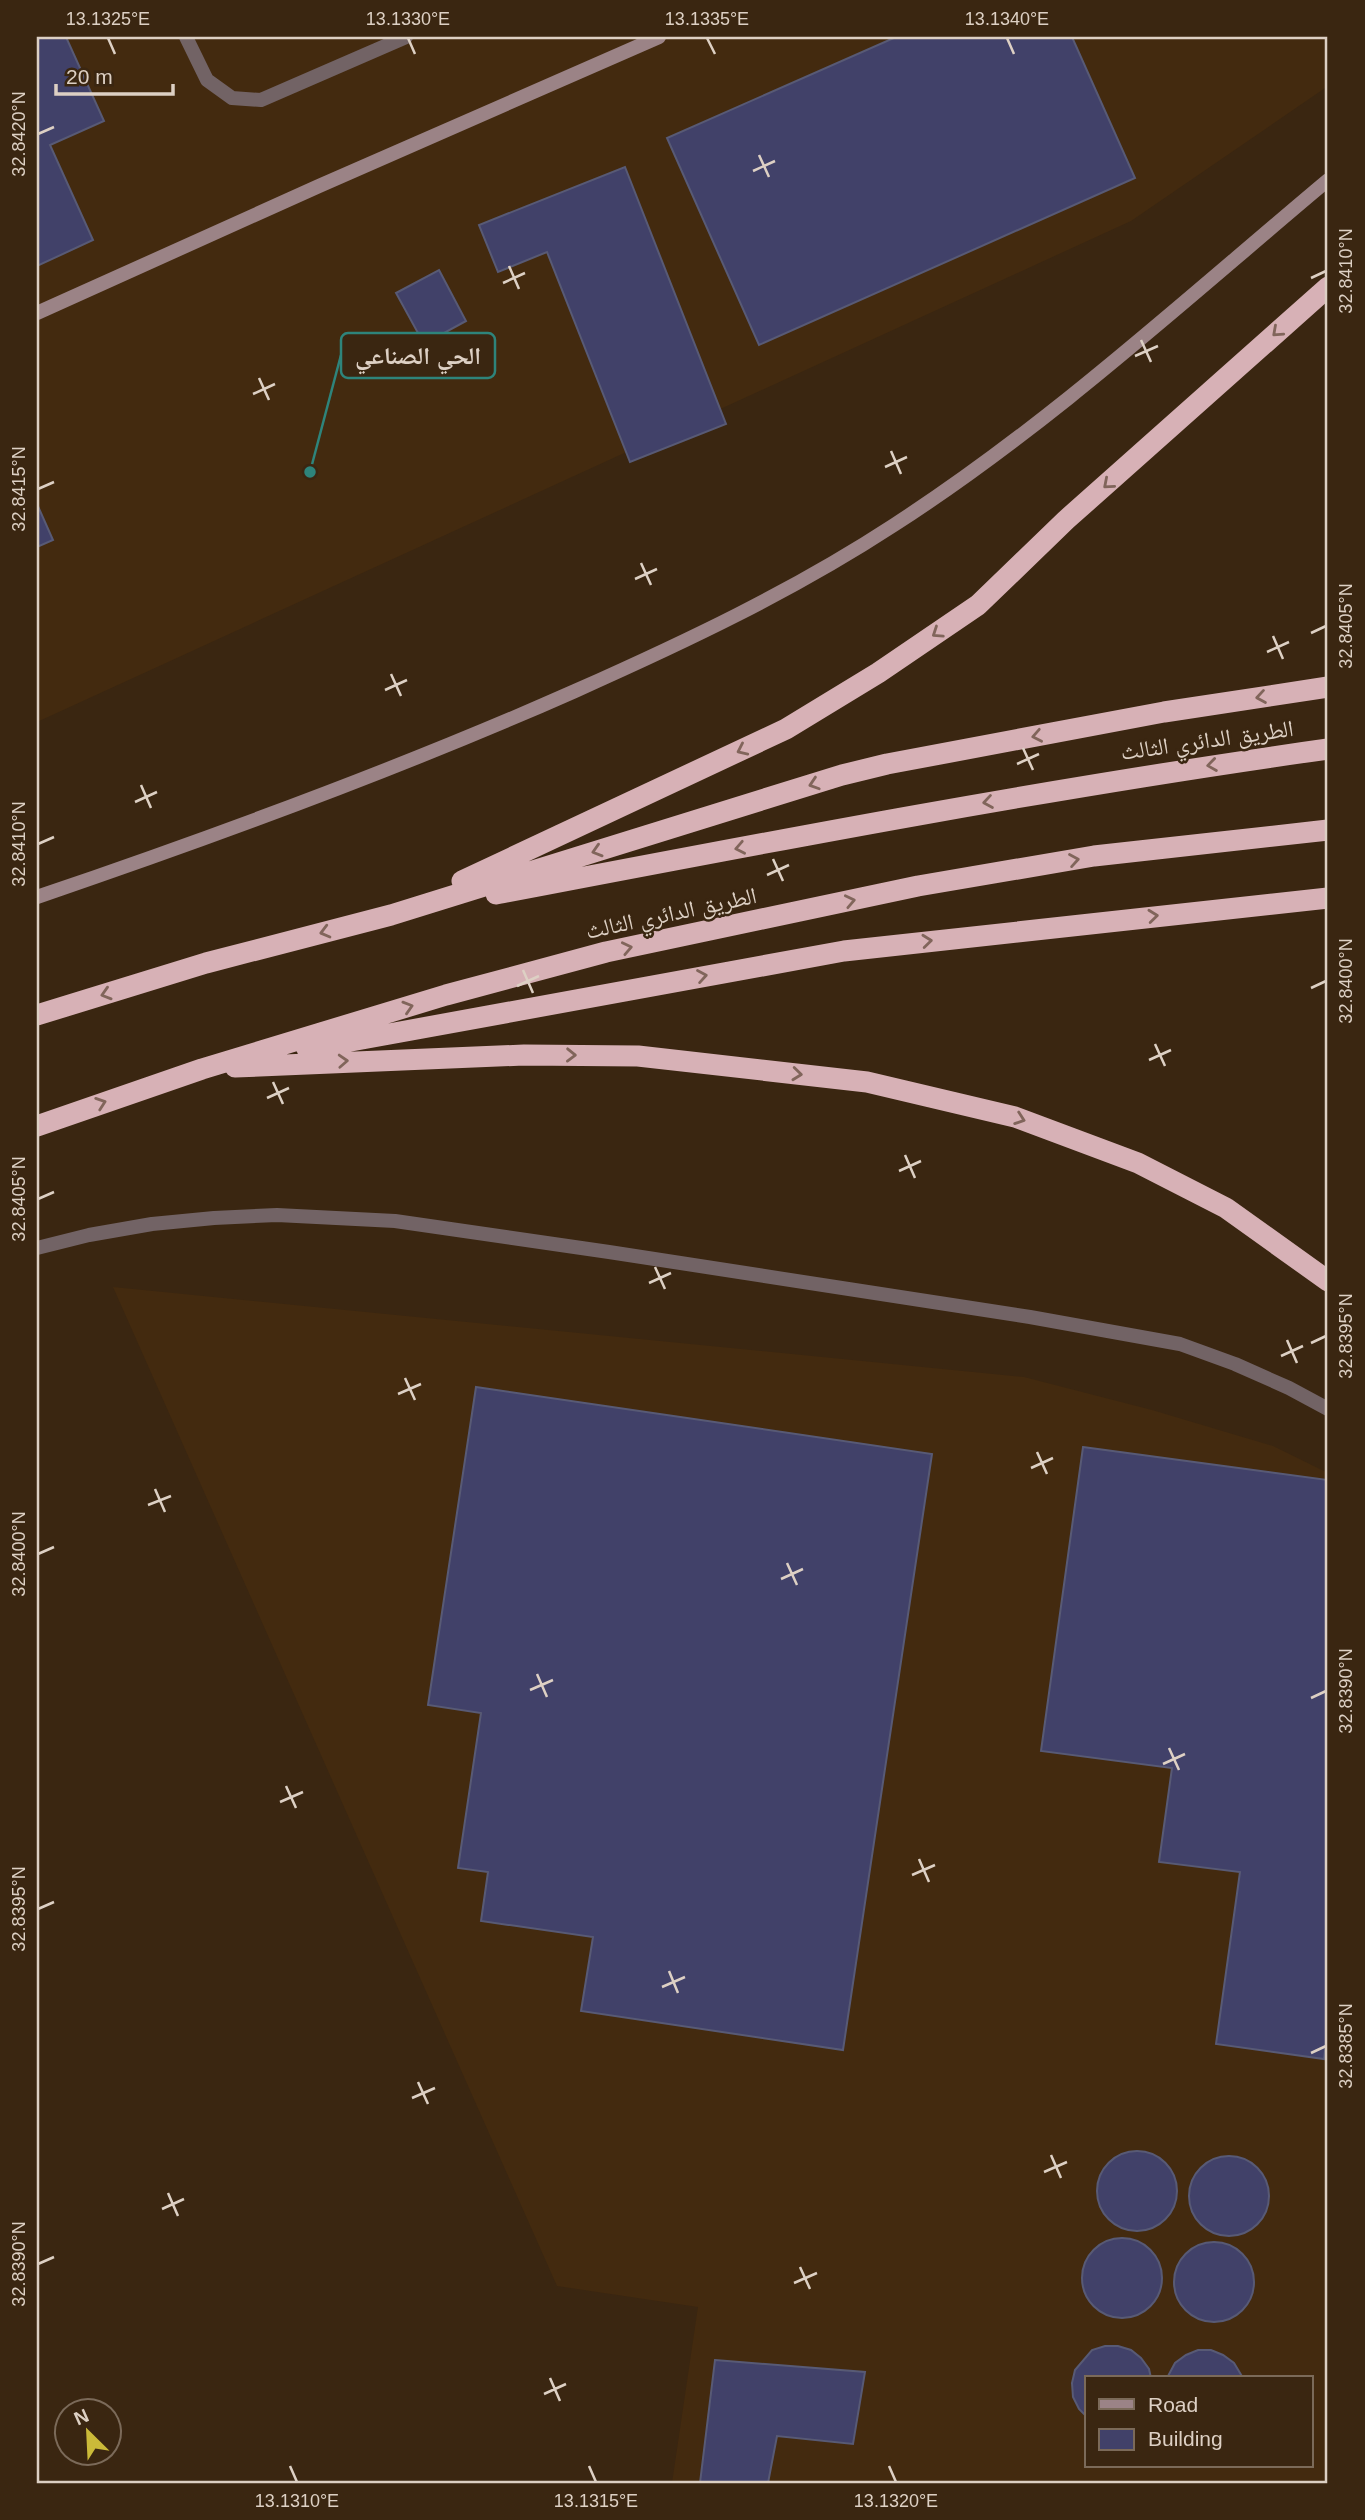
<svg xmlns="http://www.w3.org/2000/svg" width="1365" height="2520" font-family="Helvetica,'Noto Naskh Arabic',sans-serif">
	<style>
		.built { fill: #432a0f; fill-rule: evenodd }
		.building { fill: #414169; stroke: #585a75; stroke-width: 2 }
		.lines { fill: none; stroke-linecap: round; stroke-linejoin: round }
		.lane { stroke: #726365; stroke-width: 14 }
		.street { stroke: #726365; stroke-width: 14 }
		.secondary { stroke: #9b8386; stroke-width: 14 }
		.highway { stroke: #d7b1b6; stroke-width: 21 }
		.oneway { stroke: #81655b }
		.ticks { fill: none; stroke: #ddd0c4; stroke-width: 2.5 }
		.labels { text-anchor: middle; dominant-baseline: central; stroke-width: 5; stroke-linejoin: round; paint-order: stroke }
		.street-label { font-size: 23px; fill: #ddd0c4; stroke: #3a2611 }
		.leader { fill: none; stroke: #2e847b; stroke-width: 2.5 }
		.callout-dot { fill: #2e847b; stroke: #3a2611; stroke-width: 2.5 }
		.callout { fill: #3a2611; stroke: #2e847b; stroke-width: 2.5 }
		.callout-label { font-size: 24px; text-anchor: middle; font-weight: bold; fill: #ddd0c4 }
		.neatline { fill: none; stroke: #ddd0c4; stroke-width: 2.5 }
		.ticks-label { font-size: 18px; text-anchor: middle; fill: #ddd0c4 }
	</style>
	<rect width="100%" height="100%" fill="#3a2611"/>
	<path class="built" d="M37 37H1328V86L1131 221 37 722Z
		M113 1287 1024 1377 1152 1410 1273 1446 1328 1473V2483H672L698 2307 557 2286ZM1087 2378H1311V2466H1087Z"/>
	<path class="building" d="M37 37H66L104 121 50 145 93 240 37 266Z
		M896 37H1072L1135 178 759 345 667 138Z
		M625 167 726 424 630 462 547 252 498 272 479 225Z
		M439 270 466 321 424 344 396 293Z
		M37 504 53 540 37 547Z
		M476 1387 932 1454 843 2050 581 2011 593 1937 481 1921 488 1872 458 1868 481 1713 428 1705Z
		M1083 1447 1328 1480V2027L1324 2059 1216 2044 1240 1872 1159 1862 1172 1768 1041 1751Z
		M1097 2191a40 40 0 1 1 80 0a40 40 0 1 1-80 0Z
		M1189 2196a40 40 0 1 1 80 0a40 40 0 1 1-80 0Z
		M1082 2278a40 40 0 1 1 80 0a40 40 0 1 1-80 0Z
		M1174 2282a40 40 0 1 1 80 0a40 40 0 1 1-80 0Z
		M1105 2346H1118L1131 2350 1141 2358 1149 2369 1151 2378H1087V2417L1079 2409 1073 2397 1072 2383 1075 2370 1092 2350Z
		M1198 2350H1211L1223 2355 1234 2363 1243 2378H1167L1175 2363 1186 2355Z
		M715 2360 865 2372 853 2444 777 2436 768 2483H700Z"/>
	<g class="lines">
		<path class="lane" d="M186 37 207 80 232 98 261 100 406 37"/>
		<path class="street" d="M37 1248 89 1235 152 1224 214 1218 277 1215 395 1221 609 1252 1030 1317 1180 1344 1235 1364 1289 1388 1328 1409"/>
		<path class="secondary" d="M37 313 319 186 659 37
			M37 897C219 835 399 769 575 691 685 642 793 591 894 525 1049 425 1187 298 1328 180"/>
		<path class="highway" d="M462 881 786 729 878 673 978 605 1066 520 1328 287
			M496 894C773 841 1049 788 1328 749
			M37 1015 206 963 391 915 842 775 887 764 1164 712 1328 687
			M307 1049 844 951 1328 898
			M235 1067 524 1055 638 1056 867 1082 1015 1117 1138 1163 1226 1208 1328 1281
			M37 1126 202 1069 446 995 606 952 918 886 1094 856 1328 830"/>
	</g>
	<defs><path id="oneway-chevron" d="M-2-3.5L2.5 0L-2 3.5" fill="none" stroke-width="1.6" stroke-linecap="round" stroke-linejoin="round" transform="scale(1.75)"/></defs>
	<g class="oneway">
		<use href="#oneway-chevron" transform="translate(1277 332) rotate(138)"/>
		<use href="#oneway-chevron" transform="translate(1108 484) rotate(139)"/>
		<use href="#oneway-chevron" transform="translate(937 633) rotate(146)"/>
		<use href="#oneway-chevron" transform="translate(1261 697) rotate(171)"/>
		<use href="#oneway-chevron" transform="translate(1037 736) rotate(169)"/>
		<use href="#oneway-chevron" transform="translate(742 750) rotate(155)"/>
		<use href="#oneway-chevron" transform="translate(1212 765) rotate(172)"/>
		<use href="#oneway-chevron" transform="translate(814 784) rotate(162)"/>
		<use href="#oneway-chevron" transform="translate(988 802) rotate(171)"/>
		<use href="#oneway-chevron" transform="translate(740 848) rotate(169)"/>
		<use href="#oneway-chevron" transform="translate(597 851) rotate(163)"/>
		<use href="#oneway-chevron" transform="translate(1074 860) rotate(-10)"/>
		<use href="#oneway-chevron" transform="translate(850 901) rotate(-12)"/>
		<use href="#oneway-chevron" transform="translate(1153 916) rotate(-6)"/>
		<use href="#oneway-chevron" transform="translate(325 932) rotate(165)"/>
		<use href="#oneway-chevron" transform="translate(927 941) rotate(-6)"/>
		<use href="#oneway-chevron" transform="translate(627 948) rotate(-12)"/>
		<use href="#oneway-chevron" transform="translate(702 976) rotate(-10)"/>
		<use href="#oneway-chevron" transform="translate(106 994) rotate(163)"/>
		<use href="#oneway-chevron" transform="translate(408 1007) rotate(-17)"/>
		<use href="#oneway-chevron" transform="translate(571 1055) rotate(1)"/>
		<use href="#oneway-chevron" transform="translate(343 1061) rotate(-3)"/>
		<use href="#oneway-chevron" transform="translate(797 1074) rotate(6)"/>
		<use href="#oneway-chevron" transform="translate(101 1103) rotate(-19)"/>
		<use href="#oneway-chevron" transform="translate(1020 1119) rotate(19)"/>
	</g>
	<path class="ticks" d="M108 38 115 54M408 38 415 54M707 38 715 54M1007 38 1014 54M38 134 54 127M759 155 769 177M753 171 775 161M509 266 519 289M1311 278 1326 271M503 283 525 273M1141 340 1151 362M1135 356 1158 346M259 378 269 400M253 394 275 384M891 451 901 474M885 467 907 457M38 489 54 482M641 563 651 585M635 579 657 569M1311 633 1326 626M1273 636 1283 659M1267 652 1289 642M391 674 401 696M385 690 407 680M1023 748 1033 770M1017 764 1039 754M141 785 151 808M135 802 157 792M38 844 54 837M773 859 783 881M767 875 789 865M523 970 533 993M517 986 539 976M1311 988 1326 981M1155 1044 1165 1066M1149 1060 1171 1050M273 1082 283 1104M267 1098 289 1088M905 1155 915 1178M899 1171 921 1161M38 1199 54 1192M655 1267 665 1289M649 1283 671 1273M1287 1340 1297 1363M1311 1343 1326 1336M1281 1356 1303 1346M405 1378 415 1400M398 1394 421 1384M1037 1452 1047 1474M1031 1468 1053 1458M155 1489 165 1512M148 1505 171 1496M38 1554 54 1547M787 1563 797 1585M781 1579 803 1569M537 1674 547 1697M530 1690 553 1680M1311 1698 1326 1691M1169 1748 1179 1770M1163 1764 1185 1754M286 1786 296 1808M280 1802 303 1792M919 1859 929 1882M912 1875 935 1865M38 1909 54 1902M669 1971 678 1993M662 1987 685 1977M1311 2053 1326 2046M418 2082 428 2104M412 2098 435 2088M1051 2155 1061 2178M1044 2172 1067 2162M168 2193 178 2216M162 2209 184 2199M38 2264 54 2257M800 2267 810 2289M794 2283 817 2273M550 2378 560 2401M544 2394 566 2384M290 2466 297 2482M589 2466 596 2482M889 2466 896 2482"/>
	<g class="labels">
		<g class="street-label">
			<text transform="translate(1207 740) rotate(-8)">الطريق الدائري الثالث</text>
			<text transform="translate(671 913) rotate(-12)">الطريق الدائري الثالث</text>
		</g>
	</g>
	<path class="leader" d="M310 472L341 355"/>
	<circle class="callout-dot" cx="310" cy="472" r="7"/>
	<rect class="callout" x="341" y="333" width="154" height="45" rx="7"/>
	<g class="callout-label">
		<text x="418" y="364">الحي الصناعي</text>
	</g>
	<rect width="1365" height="2520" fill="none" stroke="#3a2611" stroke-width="77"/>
	<rect x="1085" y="2376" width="228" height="91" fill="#3a2611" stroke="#7b6a59" stroke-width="2"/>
	<rect x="1099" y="2399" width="35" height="10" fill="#9b8386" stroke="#7b6a59" stroke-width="2"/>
	<text x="1148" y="2412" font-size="21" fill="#ddd0c4">Road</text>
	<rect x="1099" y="2429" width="35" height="21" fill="#414169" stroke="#7b6a59" stroke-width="2"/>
	<text x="1148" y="2446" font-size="21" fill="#ddd0c4">Building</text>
	<g transform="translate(88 2432) rotate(336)"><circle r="33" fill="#3a2611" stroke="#7b6a59" stroke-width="2"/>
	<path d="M0-5L12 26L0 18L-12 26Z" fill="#cbba39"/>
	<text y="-10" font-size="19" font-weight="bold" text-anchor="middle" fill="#ddd0c4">N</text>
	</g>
	<path d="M56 84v10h117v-10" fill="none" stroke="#ddd0c4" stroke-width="3.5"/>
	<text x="66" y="84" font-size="21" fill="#ddd0c4" stroke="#3a2611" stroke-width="5" paint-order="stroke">20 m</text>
	<rect x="38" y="38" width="1288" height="2444" class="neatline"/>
	<g class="ticks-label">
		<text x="108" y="25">13.1325°E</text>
		<text x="408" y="25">13.1330°E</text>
		<text x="707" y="25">13.1335°E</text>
		<text x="1007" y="25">13.1340°E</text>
		<text transform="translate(19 134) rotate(-90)" y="6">32.8420°N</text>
		<text transform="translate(1346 271) rotate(-90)" y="6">32.8410°N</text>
		<text transform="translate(19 489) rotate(-90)" y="6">32.8415°N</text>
		<text transform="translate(1346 626) rotate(-90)" y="6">32.8405°N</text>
		<text transform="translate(19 844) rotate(-90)" y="6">32.8410°N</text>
		<text transform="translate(1346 981) rotate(-90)" y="6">32.8400°N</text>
		<text transform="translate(19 1199) rotate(-90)" y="6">32.8405°N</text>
		<text transform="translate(1346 1336) rotate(-90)" y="6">32.8395°N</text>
		<text transform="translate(19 1554) rotate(-90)" y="6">32.8400°N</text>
		<text transform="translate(1346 1691) rotate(-90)" y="6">32.8390°N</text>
		<text transform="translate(19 1909) rotate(-90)" y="6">32.8395°N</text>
		<text transform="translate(1346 2046) rotate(-90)" y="6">32.8385°N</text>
		<text transform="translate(19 2264) rotate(-90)" y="6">32.8390°N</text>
		<text x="297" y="2507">13.1310°E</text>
		<text x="596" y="2507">13.1315°E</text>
		<text x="896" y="2507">13.1320°E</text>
	</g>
</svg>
